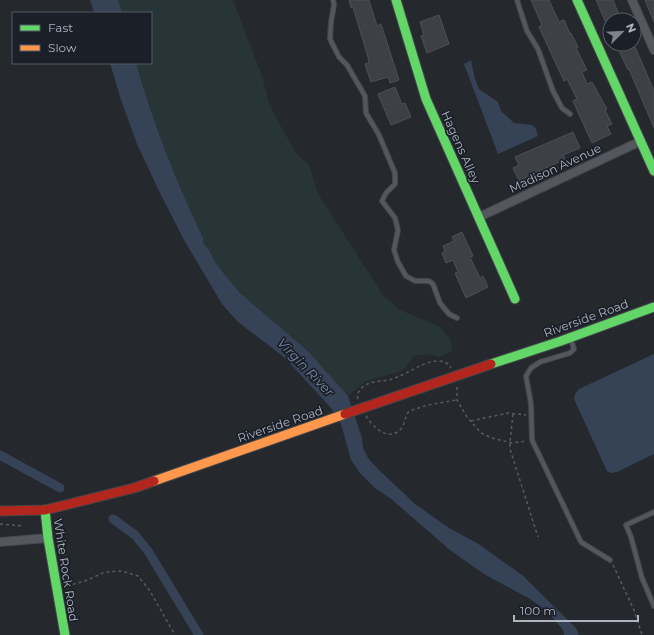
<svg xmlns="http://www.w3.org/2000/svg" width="654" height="635" font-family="Montserrat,sans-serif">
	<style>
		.green { fill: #273536 }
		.water { fill: #364256 }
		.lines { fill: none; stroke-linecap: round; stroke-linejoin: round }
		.canal { stroke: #364256; stroke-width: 9 }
		.building { fill: #3d4045; stroke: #4d5056 }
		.lane-casing { stroke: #424549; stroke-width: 6 }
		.street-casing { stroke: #424549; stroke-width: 10 }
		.fast-casing { stroke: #424549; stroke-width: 11 }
		.slow-casing { stroke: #424549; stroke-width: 11 }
		.jam-casing { stroke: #424549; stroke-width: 11 }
		.path { stroke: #585c62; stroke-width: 1.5; stroke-dasharray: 3 3; stroke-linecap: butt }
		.lane { stroke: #54575d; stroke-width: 4 }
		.street { stroke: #54575d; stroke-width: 8 }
		.fast { stroke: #63d668; stroke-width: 9 }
		.slow { stroke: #ff974d; stroke-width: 9 }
		.jam { stroke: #b3261e; stroke-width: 9 }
		.jam-bridge-casing { stroke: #424549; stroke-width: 11; stroke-linecap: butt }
		.jam-bridge { stroke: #b3261e; stroke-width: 9 }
		.labels { text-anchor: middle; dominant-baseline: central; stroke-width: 3.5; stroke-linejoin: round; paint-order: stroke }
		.street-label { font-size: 12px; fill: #aeb4c0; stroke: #1a1f28 }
		.water-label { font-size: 13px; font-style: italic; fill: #7a8aa5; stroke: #1a1f28 }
	</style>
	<rect width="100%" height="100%" fill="#25292e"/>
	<path class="green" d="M118 0H233L262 76 269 103 276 118 297 154 309 165 318 194 383 295 400 310 440 327 450 339 452 351 440 357 426 354 414 356 402 371 366 381 348 396 309 352 240 293 217 265 209 250 203 243V238C176 181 153 123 136 63H151V13H122Z"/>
	<path class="water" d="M90 0H118L122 13H94Z
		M471 60 475 79 479 89 498 102 501 111 514 123 532 125 536 129 538 136 498 154 464 64Z
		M110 63H136C153 123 176 181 203 238V243L209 250 217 265 240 293 309 352 348 396 362 438 363 448 368 458 378 469 415 504 449 528 477 543 522 575 576 628 579 635H564L563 630 547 611 530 599 484 574 450 550 390 498 375 488 360 473 351 460 341 424 331 408 285 358 237 321 222 304 184 240 158 189 137 144 121 100Z
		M654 354V454L617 472 611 473 607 471 574 399 575 394 579 389Z"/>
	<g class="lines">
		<path class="canal" d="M0 455 60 488
			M113 519 135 535 148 551 199 635"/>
	</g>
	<path class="building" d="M349 0H369L377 26 381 24 399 80 390 83 388 77 371 82 365 64 369 63 368 57 353 7 351 8Z
		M531 0H549L559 22 564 20 570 34 571 33 578 47 576 48 587 70 582 72 587 84 592 82 607 109 605 110 612 124 607 126 611 134 592 143 573 101 577 99 567 79 564 81 539 27 542 25Z
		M596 0H613L621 20H610V32Z
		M645 0H654V22Z
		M439 15 449 44 427 53 421 36 424 35 420 22Z
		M616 44H633L636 49 654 91V128L629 69 628 70Z
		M395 87 402 104 405 103 411 117 391 125 378 94Z
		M573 132 580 148 563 155 565 159 519 181 513 168 519 165 515 157Z
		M462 232 473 256 470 257 480 278 483 276 488 287 466 298 455 273 458 272 453 260 446 263 442 253 445 251 443 246 454 241 452 237Z"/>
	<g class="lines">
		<defs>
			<path id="lane" d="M333 0 334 5 331 22 330 39 339 57 347 65 365 96 366 113 379 135 395 173V184L386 193 382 201 395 218 398 230 394 250 398 262 406 276 415 281H429L433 284 440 303 449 314 457 318
				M517 0 527 31 538 49 553 91 562 108 570 114
				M571 340 574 349 570 353 540 362 531 368 526 376 531 404 532 440 581 542 610 560
				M654 512 626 525 631 537 642 578 654 606"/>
			<path id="street" d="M632 0 654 50
				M479 217 641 141
				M0 542 48 538"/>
			<path id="fast" d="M396 0 426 99 515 299
				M577 0 654 171
				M491 364 561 341 654 307
				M45 510 48 538 65 635"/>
			<path id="slow" d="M154 481 345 414"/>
			<path id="jam" d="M0 511 45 510 134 488 154 481"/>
		</defs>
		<use href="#lane" class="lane-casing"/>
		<use href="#street" class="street-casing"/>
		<use href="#fast" class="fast-casing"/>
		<use href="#slow" class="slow-casing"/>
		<use href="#jam" class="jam-casing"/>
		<path class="path" d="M457 387V400L467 417 481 433 492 438 512 443 527 441
			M358 399 357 395C359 391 361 388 364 386 373 380 383 382 392 379 408 374 421 362 438 361 444 361 448 363 451 368
			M513 414 510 442V449L538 537
			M366 416C374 428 388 442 401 429 405 424 405 416 409 411L428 405 457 400
			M471 421 508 413 526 415
			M0 524 23 526
			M613 565 634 610 642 635
			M67 586 85 581 105 572 122 571 138 576 150 591 175 635"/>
		<use href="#lane" class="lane"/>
		<use href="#street" class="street"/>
		<use href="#fast" class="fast"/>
		<use href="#slow" class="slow"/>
		<use href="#jam" class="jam"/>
		<defs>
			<path id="jam-bridge" d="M345 414 491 364"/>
		</defs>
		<use href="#jam-bridge" class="jam-bridge-casing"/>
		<use href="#jam-bridge" class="jam-bridge"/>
	</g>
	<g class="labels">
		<g class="street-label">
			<text transform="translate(461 147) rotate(66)">Hagens Alley</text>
			<text transform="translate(555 168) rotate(-25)">Madison Avenue</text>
			<text transform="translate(586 318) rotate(-20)">Riverside Road</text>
			<text transform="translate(280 424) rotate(-19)">Riverside Road</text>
			<text transform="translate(66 570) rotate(81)">White Rock Road</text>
		</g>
		<g class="water-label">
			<text transform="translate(306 367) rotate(46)">Virgin River</text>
		</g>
	</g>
	<rect x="12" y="12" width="140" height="52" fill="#1a1f28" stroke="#555b65"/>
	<rect x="20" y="25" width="20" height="6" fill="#63d668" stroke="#555b65"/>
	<text x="48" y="32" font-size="12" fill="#aeb4c0">Fast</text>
	<rect x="20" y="45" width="20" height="6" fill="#ff974d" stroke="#555b65"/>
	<text x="48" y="52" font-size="12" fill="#aeb4c0">Slow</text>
	<g transform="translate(622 32) rotate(66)"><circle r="19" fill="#1a1f28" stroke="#555b65"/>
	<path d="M0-3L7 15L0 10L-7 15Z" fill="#7e838d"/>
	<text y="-6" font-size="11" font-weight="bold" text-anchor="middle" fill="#aeb4c0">N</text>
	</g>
	<path d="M514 615v6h124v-6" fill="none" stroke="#aeb4c0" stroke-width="2"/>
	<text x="520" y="615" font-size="12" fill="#aeb4c0" stroke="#1a1f28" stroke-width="3" paint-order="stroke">100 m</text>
</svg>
